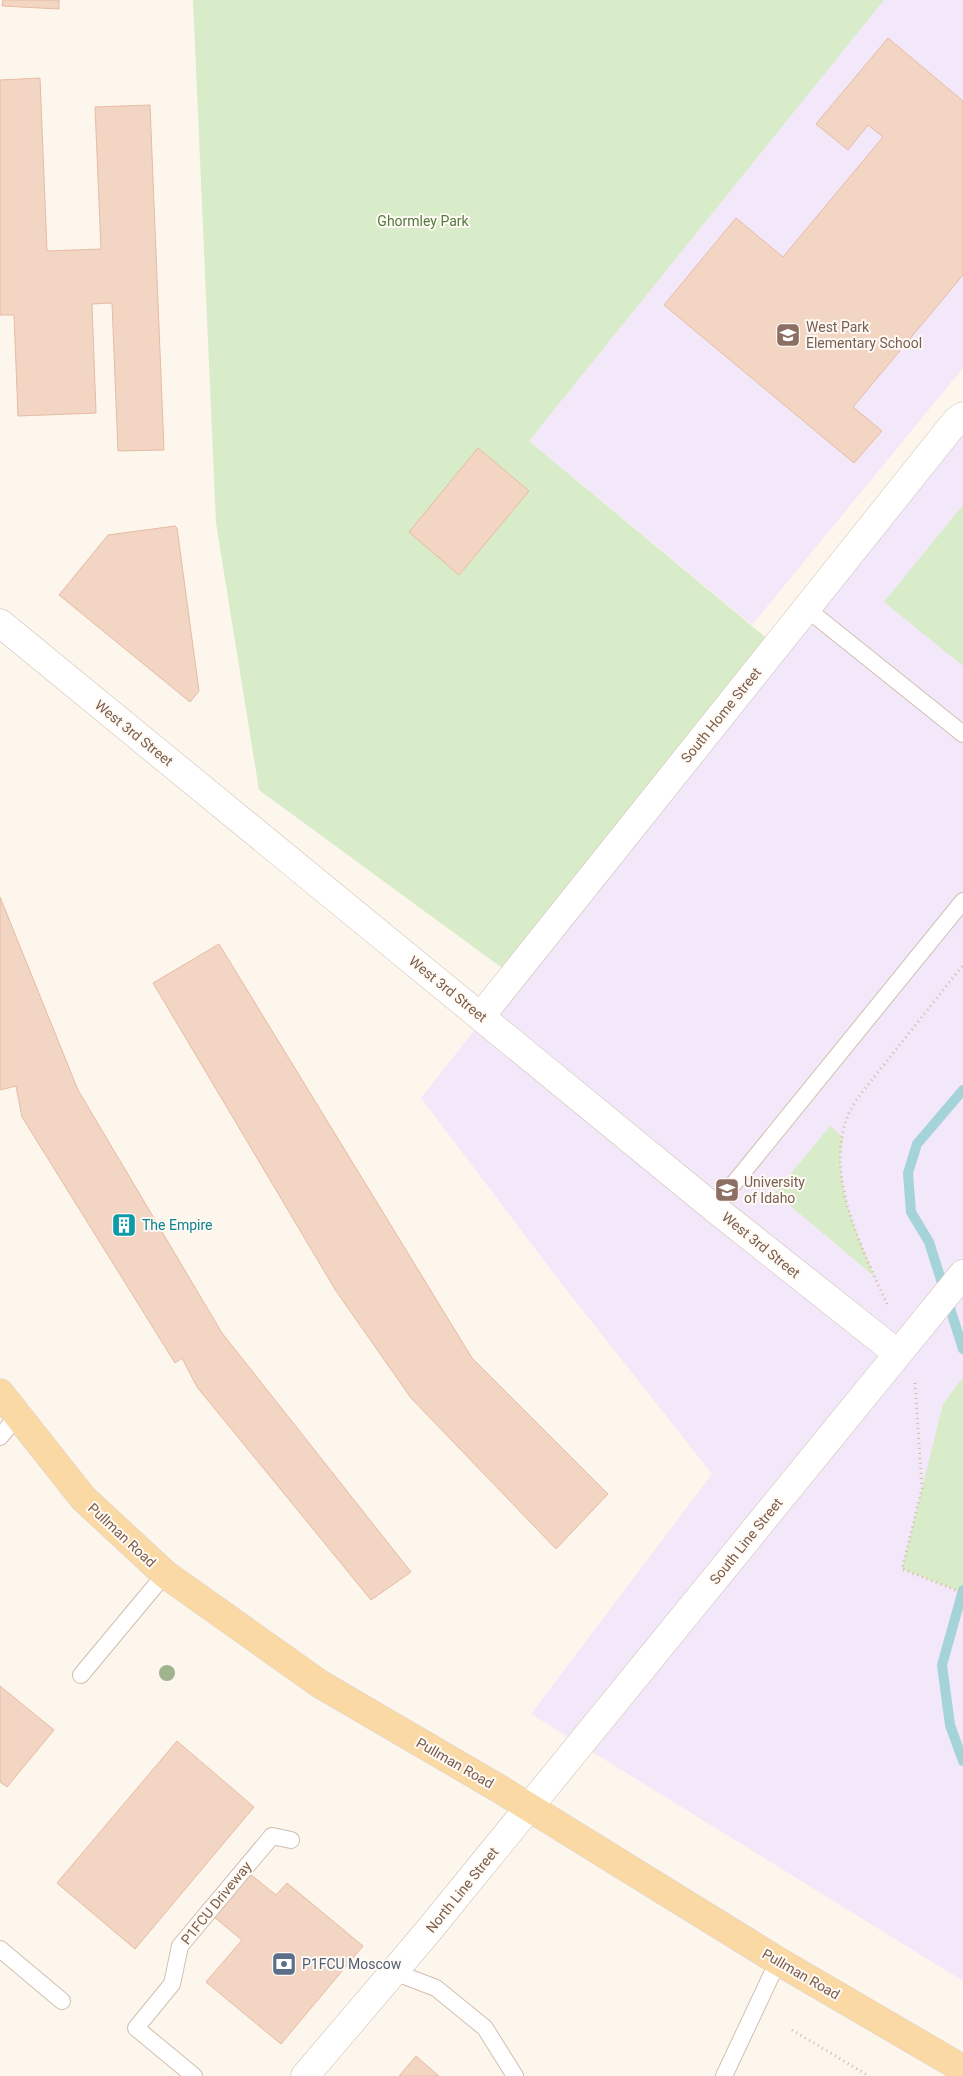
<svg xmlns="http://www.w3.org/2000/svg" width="963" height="2076" font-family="Roboto,sans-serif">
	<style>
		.education { fill: #f3e8fa }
		.green { fill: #d8ecc9 }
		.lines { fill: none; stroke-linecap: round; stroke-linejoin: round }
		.stream { stroke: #a5d3da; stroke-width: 10 }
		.building { fill: #f3d5c3; stroke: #e6bba3 }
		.service-casing { stroke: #d1beb0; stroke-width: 18 }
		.minor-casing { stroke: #d1beb0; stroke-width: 29 }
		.tertiary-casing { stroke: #d1beb0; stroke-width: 29 }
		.primary-casing { stroke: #dad1cd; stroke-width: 29 }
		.path { stroke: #d9b8a5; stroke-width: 3; stroke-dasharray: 1 4; stroke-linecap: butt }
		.service { stroke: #fff; stroke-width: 16 }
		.minor { stroke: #fff; stroke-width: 28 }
		.tertiary { stroke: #fff; stroke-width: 28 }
		.primary { stroke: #fbd9a5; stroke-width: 28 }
		.tree { fill: #a0b28e }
		.labels { text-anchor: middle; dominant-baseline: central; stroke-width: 4; stroke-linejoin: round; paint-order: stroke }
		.park-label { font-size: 14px; fill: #537a41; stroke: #fffaf3 }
		.education-label { font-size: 14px; fill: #785e54; stroke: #fffaf3; text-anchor: start }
		.street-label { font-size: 14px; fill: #7a5c4d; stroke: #fffaf3 }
		.culture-label { font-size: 14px; fill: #0d838f; stroke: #fffaf3; text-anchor: start }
		.service-label { font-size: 14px; fill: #4e5e75; stroke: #fffaf3; text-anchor: start }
	</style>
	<rect width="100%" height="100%" fill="#fdf6ec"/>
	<path class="education" d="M883 0H963V368L752 625 529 441Z
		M963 411V1981L531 1714 712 1474 561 1283 421 1098Z"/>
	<path class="green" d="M193 0H884L529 441 776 646 513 976 259 790 216 523Z
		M963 505V666L884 602Z
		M830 1126 843 1137C842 1145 840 1153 840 1160 841 1201 860 1240 875 1277L775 1193Z
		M963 1377V1593L902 1569 943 1404Z"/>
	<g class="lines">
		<path class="stream" d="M963 1090 917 1144 908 1173 911 1212 929 1242 963 1349
			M963 1590 942 1665 950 1725 963 1761"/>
	</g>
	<path class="building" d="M3 0H59V9L2 6Z
		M888 38 963 101V275L853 407 882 431 854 463 664 305 736 218 783 257 883 137 868 125 848 150 816 124Z
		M40 78 47 251 101 249 95 107 150 105 164 450 118 451 112 303 92 304 96 413 18 416 14 315H0V80Z
		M478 448 529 491 459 575 409 532Z
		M175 526 177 528 199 691 190 702 59 595 108 535Z
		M0 897 78 1090 222 1333 411 1572 371 1600 197 1387 182 1358 175 1363 22 1117 16 1086 0 1090Z
		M219 944 472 1358 608 1494 556 1549 411 1398 336 1291 153 983Z
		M0 1686 54 1730 7 1787 0 1782Z
		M177 1741 254 1807 135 1949 57 1883Z
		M250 1874 276 1895 287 1883 363 1946 281 2044 206 1982 242 1940 214 1917Z
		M416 2056 439 2076H399Z"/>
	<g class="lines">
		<defs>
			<path id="service" d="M807 609 963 734
				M714 1208 963 901
				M0 1437 17 1416
				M81 1675 165 1574
				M0 1949 62 2001
				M394 1972 436 1988 485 2028 515 2076
				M194 2076 136 2028 172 1984 180 1946 272 1836 291 1840
				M724 2076 778 1961"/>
			<path id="minor" d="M0 623 714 1208 897 1353
				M481 1016 956 421 963 416"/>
			<path id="tertiary" d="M305 2076 425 1935 963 1274"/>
			<path id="primary" d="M0 1393 83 1498 165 1574 320 1684 498 1788 778 1961 963 2069"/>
		</defs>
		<use href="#service" class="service-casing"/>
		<use href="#minor" class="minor-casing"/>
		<use href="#tertiary" class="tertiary-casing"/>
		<use href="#primary" class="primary-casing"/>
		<path class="path" d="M887 1304C862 1248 824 1177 848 1115 851 1108 856 1101 860 1095L963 965
			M915 1383 922 1488 902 1569 963 1593
			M792 2030 869 2076"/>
		<use href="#service" class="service"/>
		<use href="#minor" class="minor"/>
		<use href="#tertiary" class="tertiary"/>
		<use href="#primary" class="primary"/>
	</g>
	<circle class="tree" cx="167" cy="1673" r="8"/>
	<defs>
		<symbol id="school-square" viewBox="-11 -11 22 22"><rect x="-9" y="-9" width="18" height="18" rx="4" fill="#8d6e63" stroke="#fffaf3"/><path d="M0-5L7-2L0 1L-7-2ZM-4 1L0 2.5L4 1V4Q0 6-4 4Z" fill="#fff"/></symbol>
		<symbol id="university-square" viewBox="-11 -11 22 22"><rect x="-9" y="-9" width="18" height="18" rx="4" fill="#8d6e63" stroke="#fffaf3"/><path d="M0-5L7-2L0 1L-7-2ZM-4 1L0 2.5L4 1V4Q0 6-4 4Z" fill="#fff"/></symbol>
		<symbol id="building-square" viewBox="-11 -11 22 22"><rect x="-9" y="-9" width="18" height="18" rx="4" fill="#0f9aa8" stroke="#fffaf3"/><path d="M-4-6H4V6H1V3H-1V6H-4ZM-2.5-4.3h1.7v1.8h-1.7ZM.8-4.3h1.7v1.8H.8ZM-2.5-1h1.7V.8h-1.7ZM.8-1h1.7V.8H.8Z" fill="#fff"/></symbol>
		<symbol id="bank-square" viewBox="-11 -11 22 22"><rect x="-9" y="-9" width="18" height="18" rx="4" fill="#5c6f8a" stroke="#fffaf3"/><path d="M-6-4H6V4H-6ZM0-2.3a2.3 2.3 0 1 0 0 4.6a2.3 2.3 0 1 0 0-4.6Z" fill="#fff"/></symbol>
	</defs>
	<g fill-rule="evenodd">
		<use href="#school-square" x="774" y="321" width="28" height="28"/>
		<use href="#university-square" x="713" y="1176" width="28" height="28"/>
		<use href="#building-square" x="110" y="1211" width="28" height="28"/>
		<use href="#bank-square" x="270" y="1950" width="28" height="28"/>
	</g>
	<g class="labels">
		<g class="park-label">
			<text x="423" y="221">Ghormley Park</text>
		</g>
		<g class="education-label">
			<text x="806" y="327">West Park<tspan x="806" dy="16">Elementary School</tspan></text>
			<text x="744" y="1182">University<tspan x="744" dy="16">of Idaho</tspan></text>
		</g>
		<g class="street-label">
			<text transform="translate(721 715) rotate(-51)">South Home Street</text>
			<text transform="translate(134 733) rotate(39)">West 3rd Street</text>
			<text transform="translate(448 989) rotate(39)">West 3rd Street</text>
			<text transform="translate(761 1245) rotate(39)">West 3rd Street</text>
			<text transform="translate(122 1535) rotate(43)">Pullman Road</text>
			<text transform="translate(746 1541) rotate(-51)">South Line Street</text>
			<text transform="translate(455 1763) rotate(30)">Pullman Road</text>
			<text transform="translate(462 1890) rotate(-51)">North Line Street</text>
			<text transform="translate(216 1903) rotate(-51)">P1FCU Driveway</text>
			<text transform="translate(801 1974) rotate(30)">Pullman Road</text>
		</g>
		<g class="culture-label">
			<text x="142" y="1225">The Empire</text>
		</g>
		<g class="service-label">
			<text x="302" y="1964">P1FCU Moscow</text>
		</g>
	</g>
</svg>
